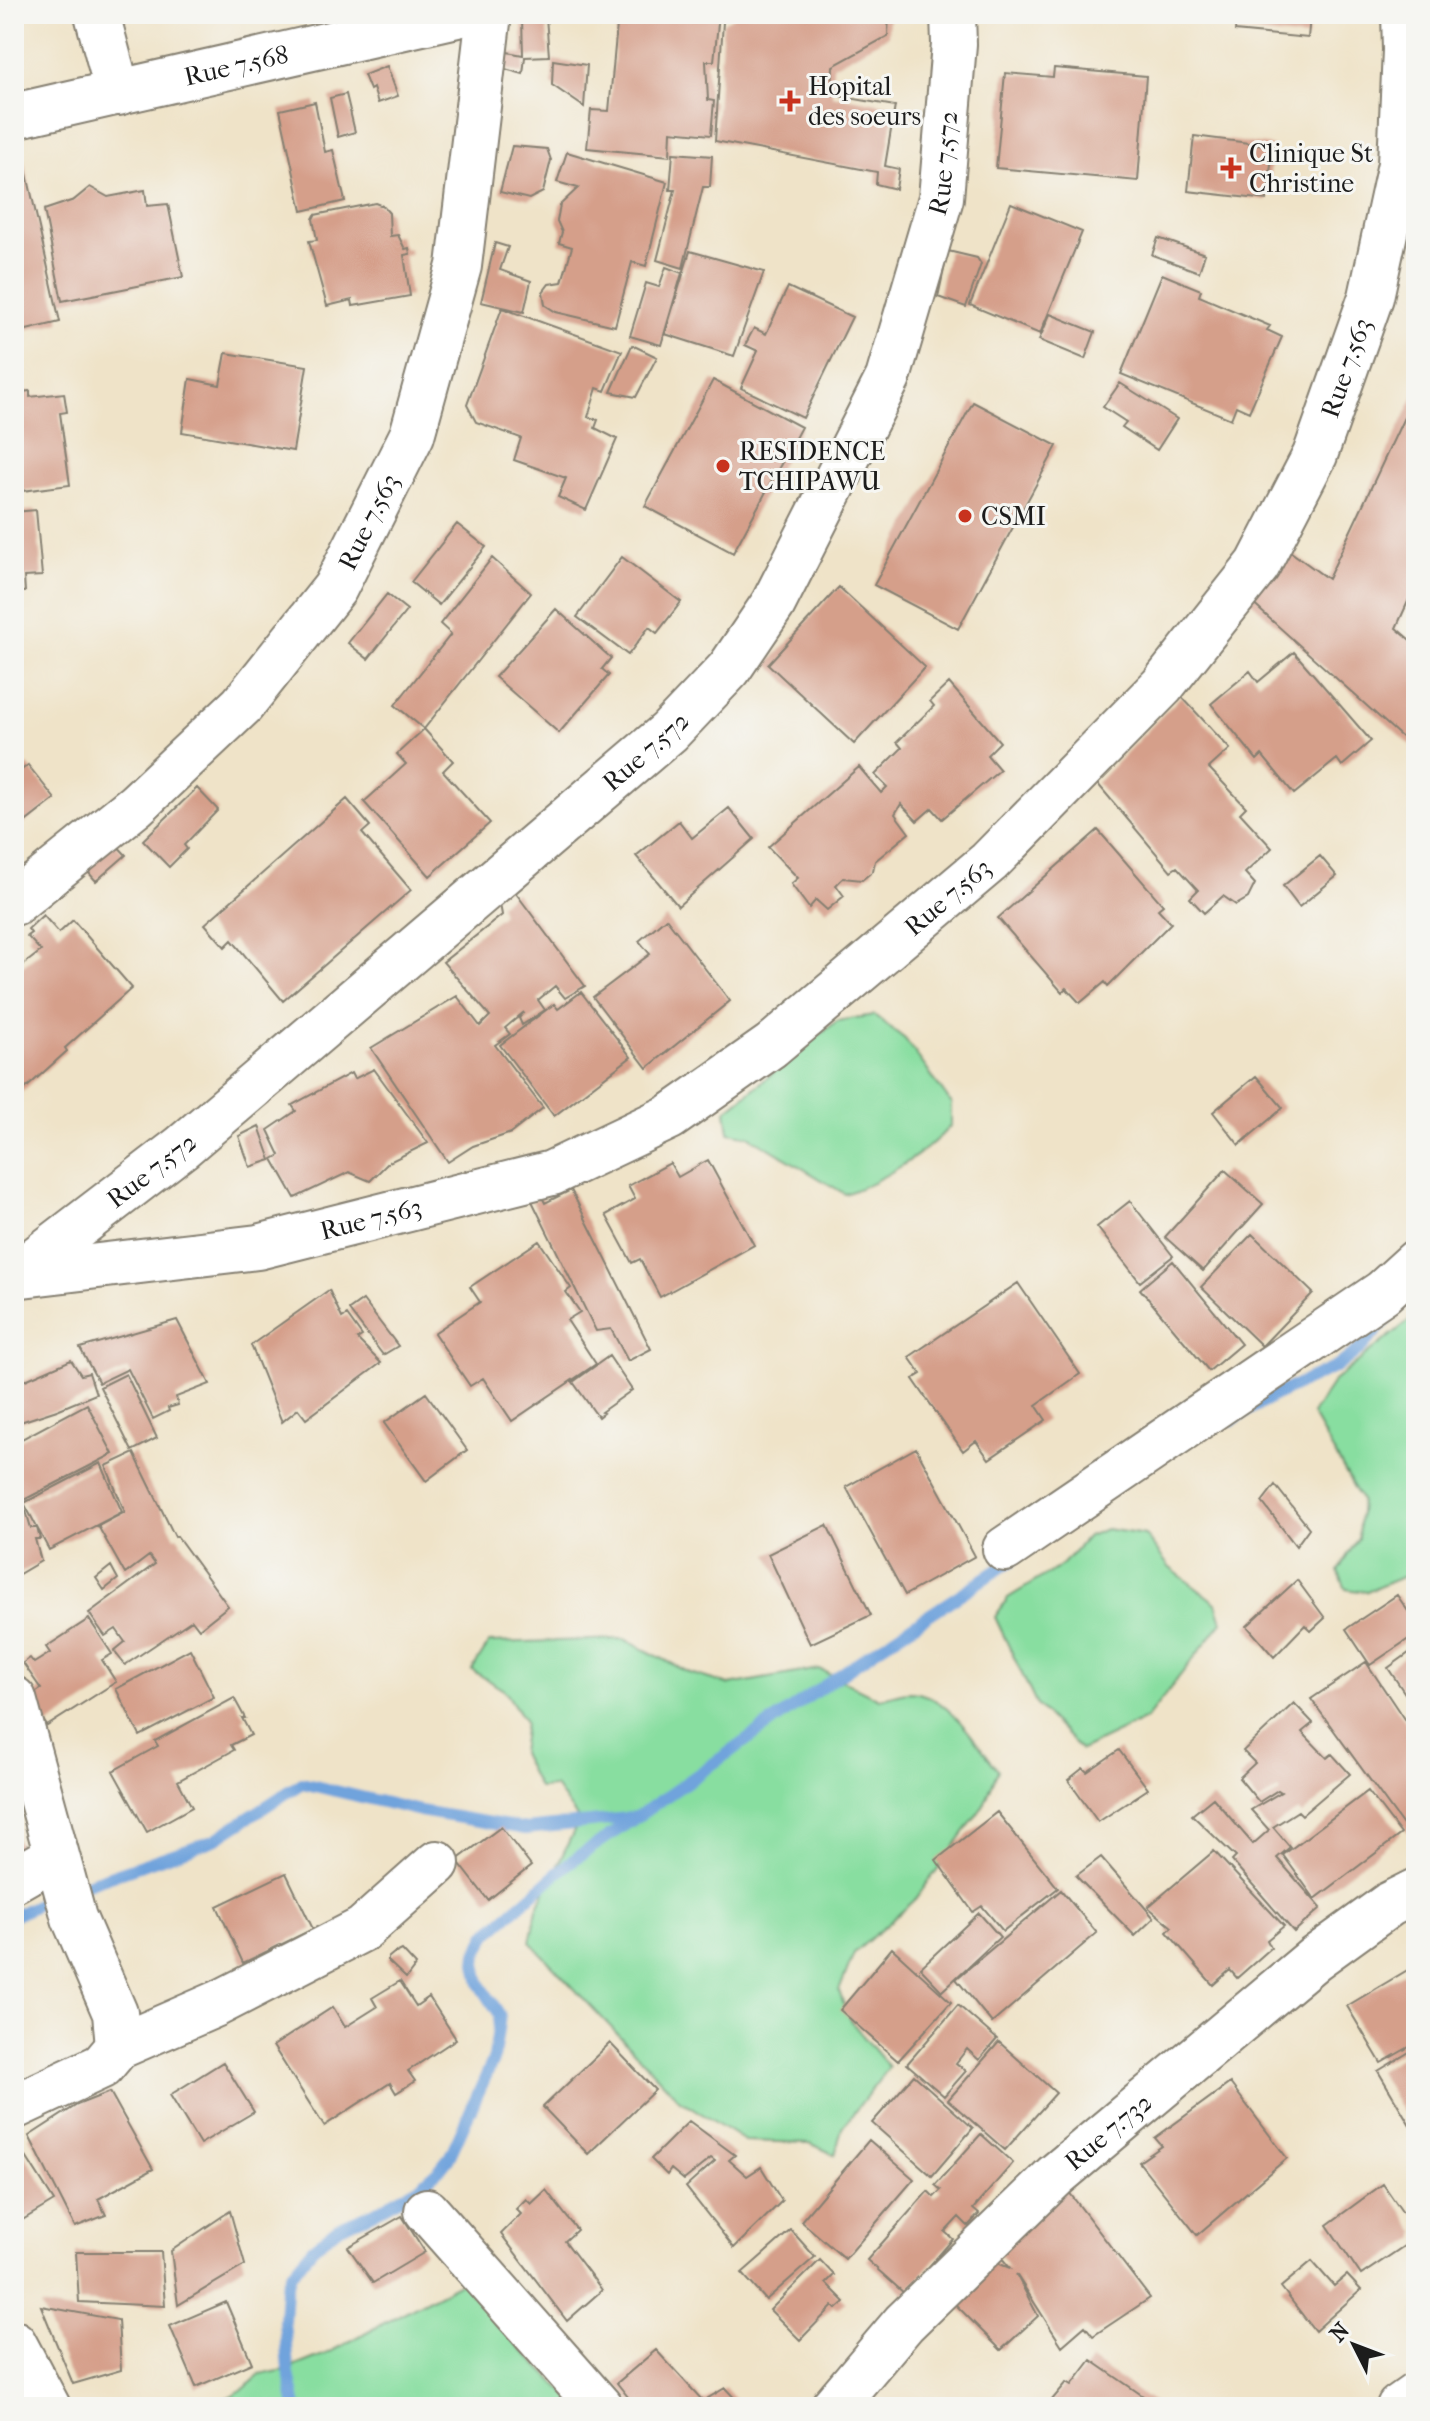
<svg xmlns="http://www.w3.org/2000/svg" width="1430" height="2421" font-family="'IM FELL French Canon',serif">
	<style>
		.green { fill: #88dea0; stroke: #527d5e; stroke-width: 2 }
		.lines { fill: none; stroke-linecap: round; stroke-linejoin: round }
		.stream { stroke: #70a3dc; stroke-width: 12 }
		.building { fill: #d59f8a }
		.minor-casing { stroke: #868072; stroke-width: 48 }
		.minor { stroke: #fff; stroke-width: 44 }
		.poi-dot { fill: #c8321e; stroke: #f6f6f2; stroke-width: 3 }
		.labels { text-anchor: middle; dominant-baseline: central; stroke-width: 6; stroke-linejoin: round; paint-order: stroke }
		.street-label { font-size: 26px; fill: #1c1c1c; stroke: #f6f6f2 }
		.poi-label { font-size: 26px; fill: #1c1c1c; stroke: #f6f6f2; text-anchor: start }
	</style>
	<rect width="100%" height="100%" fill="#f6f6f2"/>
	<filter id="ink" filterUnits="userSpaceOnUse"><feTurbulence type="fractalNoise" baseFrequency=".0125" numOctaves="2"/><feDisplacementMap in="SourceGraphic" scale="16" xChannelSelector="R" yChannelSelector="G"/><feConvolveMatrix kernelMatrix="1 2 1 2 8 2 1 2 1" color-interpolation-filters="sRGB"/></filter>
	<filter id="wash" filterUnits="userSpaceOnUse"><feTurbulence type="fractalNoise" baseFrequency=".006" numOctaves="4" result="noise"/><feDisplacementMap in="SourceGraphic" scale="32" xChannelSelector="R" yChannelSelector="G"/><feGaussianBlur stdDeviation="1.8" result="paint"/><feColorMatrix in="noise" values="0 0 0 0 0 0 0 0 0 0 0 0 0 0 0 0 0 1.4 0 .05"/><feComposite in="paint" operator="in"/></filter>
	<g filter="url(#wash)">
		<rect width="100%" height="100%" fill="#efe3c8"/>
		<path class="green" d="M874 1015 905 1039 951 1103V1125C926 1154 881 1181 845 1194L749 1136 729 1132 726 1111 837 1021Z
			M1416 1315V1571L1367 1592 1346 1589 1338 1571 1358 1538 1361 1500 1312 1414 1334 1381Z
			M1106 1529 1145 1535 1170 1568 1216 1603 1222 1622 1146 1719 1081 1750 1037 1706 995 1617 1008 1598 1062 1565 1088 1536Z
			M624 1639 690 1673 729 1685 819 1669 879 1699C888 1697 900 1692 910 1692 947 1693 977 1744 998 1770L984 1805 915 1900 854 1953 839 1991 849 2019 889 2067 842 2128 835 2155 810 2143 745 2141 680 2100 530 1942 537 1909 579 1820 555 1787 538 1788 521 1753 525 1722 505 1691 472 1670 489 1643Z
			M463 2281 495 2323 580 2407H211L245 2388 260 2375 288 2369 328 2353Z"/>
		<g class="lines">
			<path class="stream" d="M1232 1420 1275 1395 1338 1366 1361 1348 1405 1300
				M75 1888 214 1840 302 1783 420 1811 526 1829 637 1817 871 1653 1011 1561
				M14 1916 58 1894
				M296 2407 288 2369 284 2321 286 2289 291 2274 313 2248 338 2228 373 2213 418 2188 439 2170 450 2156 494 2058 500 2015 480 1984 476 1963 477 1954 487 1934 569 1863 634 1819"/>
		</g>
		<g id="blocks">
			<path class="building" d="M618 14H719L714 61H706L708 100 714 101 711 135 671 131 670 156 587 148 591 110 609 111Z
				M737 14H889L888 36 833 66 832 95 895 106 885 166 899 169 896 189 876 184 877 172 715 141 723 22Z
				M1212 14H1323V18L1310 16 1308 38 1235 31 1236 20 1211 17Z
				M546 17 549 56 525 57 523 74 505 69 507 52 523 55 522 19Z
				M553 60 587 65 584 107 552 85Z
				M387 66 398 96 378 103 373 88 370 90 364 75Z
				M1054 68 1146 76 1138 181 996 168 1005 73 1053 77Z
				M346 94 355 132 338 137 330 98Z
				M315 102 325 152 333 150 345 201 302 211 280 110Z
				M1194 136 1273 146 1267 200 1188 191Z
				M512 146 547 149 551 160 543 192 529 199 500 192Z
				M567 152 667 182 646 266 632 262 615 326 556 312 545 305 543 292 549 284 562 282 572 247 559 243 562 232 557 221 560 205 578 188 557 182Z
				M673 153 712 156 710 187H703L683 268 657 260 675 190H670Z
				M23 156 60 322 14 333V159Z
				M90 187 108 197 145 190 147 206 168 204 183 277 62 301 44 210 74 200Z
				M375 203 383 206 389 213 390 236 398 235 405 249 409 248 410 254 404 255 410 296 353 306 352 300 327 306 309 241 317 240 313 219 315 215Z
				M1011 203 1082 232 1040 334 970 305Z
				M1158 238 1205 254 1199 272 1152 255Z
				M495 243 508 247 500 270 531 281 524 312 481 302Z
				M690 251 764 272 734 356 665 334Z
				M948 251 977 258 981 264 966 307 938 297Z
				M666 267 682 273 661 345 630 336 646 283 659 287Z
				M1162 274 1201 290 1199 296 1270 326 1267 330 1282 337 1249 412 1236 406 1231 419 1121 374Z
				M788 287 852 317 803 418 741 388 758 351 745 345 754 328 766 334Z
				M502 308 622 351 605 391 597 388 588 417 598 420 595 428 617 439 586 510 558 497 566 478 514 460 521 438 476 422 467 405Z
				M1050 314 1095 332 1085 359 1039 340Z
				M632 345 657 357 636 397 611 392Z
				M226 353 307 366 293 451 182 432 190 379 220 385Z
				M713 380 801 427 733 553 645 506Z
				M1120 383 1177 419 1157 450 1122 427 1126 422 1103 407Z
				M30 391V397L64 393 67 412 60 413 70 485 14 492V472L19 471 14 436V393Z
				M1416 392V584L1396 628 1416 645V750L1249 600 1284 547 1328 579Z
				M973 402 1057 446 958 629 874 585Z
				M36 510 42 576 24 577 25 592 14 591V512Z
				M457 524 486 547 439 605 411 582Z
				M622 557 681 602 657 633 649 627 628 655 577 617Z
				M492 558 531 593 424 729 395 705 451 634 440 624Z
				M839 587 925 667 854 744 768 664Z
				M387 594 407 610 368 659 348 643Z
				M556 609 611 658 602 669 609 675 559 733 495 677Z
				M1294 652 1371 741 1342 766 1337 759 1294 794 1262 755 1257 760 1211 704 1250 671 1258 682Z
				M949 683 1000 742 987 755 1000 770 942 819 932 808 917 821 901 804 895 814 909 833 875 861 873 871 862 880 843 878 836 885 844 896 827 910 816 900 809 908 791 884 798 878 768 847 859 767 881 793 887 787 875 775 902 748 897 742 934 706 930 701Z
				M1181 696 1230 749 1209 768 1246 807 1240 813 1272 848 1245 873 1255 884 1248 898 1236 905 1223 896 1204 913 1190 898 1198 890 1177 867 1171 871 1097 783Z
				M424 729 453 761 443 771 490 823 430 876 364 802 406 764 397 754Z
				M28 765 55 799 19 827 14 820V776Z
				M197 788 218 810 184 845 187 849 169 867 143 840Z
				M347 799 370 826 362 833 411 890 283 1001 232 940 225 947 205 924Z
				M729 808 754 839 678 906 636 856 679 821 692 838Z
				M1098 830 1163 905 1158 909 1171 923 1108 986 1105 982 1080 1003 1066 988 1062 992 998 918Z
				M112 840 126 855 96 881 82 865Z
				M1320 856 1337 876 1299 907 1283 886Z
				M515 892 585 986 565 998 555 986 538 1000 545 1010 522 1025 519 1018 524 1012 505 1028 510 1034 495 1045 543 1108 511 1133 473 1146 448 1162 371 1048 457 996 480 1026 490 1016 443 962 502 915 500 904Z
				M43 915 59 933 73 920 132 988 65 1048 67 1051 14 1099V972L41 951 27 936 31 933 28 929Z
				M666 918 730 1001 647 1068 593 997 650 954 639 941Z
				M581 992 631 1057 554 1116 500 1045 554 1004 558 1009Z
				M374 1069 428 1143 389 1162 370 1181 349 1172 295 1198 273 1159 280 1155 268 1130 296 1111 292 1105 351 1073 354 1079Z
				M1256 1076 1283 1108 1239 1145 1213 1112Z
				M259 1126 271 1160 250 1167 239 1136Z
				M708 1160 754 1245 660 1297 640 1259 632 1263 606 1215 635 1199 628 1186 670 1163 678 1177Z
				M1225 1170 1263 1204 1203 1271 1165 1237Z
				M571 1190 651 1349 628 1361 611 1329 596 1331 532 1201 542 1197 545 1203Z
				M1130 1201 1173 1256 1140 1282 1097 1227Z
				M1252 1234 1313 1293 1262 1346 1201 1287Z
				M539 1241 571 1288 566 1292 580 1312 567 1320 596 1364 512 1421 483 1378 470 1386 434 1333 480 1302 470 1287Z
				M1173 1261 1241 1344 1209 1371 1140 1289Z
				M1018 1283 1080 1374 1036 1405 1046 1420 989 1459 976 1441 963 1451 913 1379 921 1374 909 1357Z
				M329 1290 342 1318 347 1315 362 1336 357 1339 381 1363 306 1419 298 1409 282 1422 251 1345Z
				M363 1300 398 1346 383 1355 349 1310Z
				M177 1320 210 1384 176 1397 178 1405 168 1408 169 1411 153 1419 128 1369 99 1383 80 1348Z
				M609 1356 632 1390 601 1412 603 1413 598 1417 573 1382Z
				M71 1360 81 1375 89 1373 96 1394 57 1410 14 1424V1385Z
				M126 1374 157 1438 132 1451 100 1387Z
				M426 1393 467 1450 426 1481 384 1423Z
				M87 1404 113 1454 14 1505V1443Z
				M916 1448 975 1556 905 1595 846 1487Z
				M134 1453 175 1537 177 1536 228 1606 199 1629 192 1620 125 1665 114 1651 125 1642 116 1629 105 1636 89 1613 155 1564 149 1556 125 1574 98 1526 125 1512 106 1466Z
				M101 1463 122 1512 49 1550 24 1503Z
				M1275 1485 1309 1528 1296 1546 1262 1502Z
				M26 1511 31 1528H37L40 1539H35L41 1561 14 1577V1517Z
				M827 1525 871 1615 810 1644 768 1554Z
				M111 1566 118 1579 104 1590 96 1578Z
				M1297 1580 1325 1618 1311 1631 1305 1625 1274 1657 1247 1626Z
				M1397 1595 1416 1623V1634L1370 1665 1346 1629Z
				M89 1619 112 1654 102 1660 116 1682 47 1726 29 1697 41 1689 23 1663 30 1658 34 1663 50 1653 46 1647Z
				M1416 1648V1710L1388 1668Z
				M190 1649 214 1697 140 1736 116 1689Z
				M1366 1662 1416 1737V1843L1311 1699Z
				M234 1698 245 1718H242L251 1735 231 1745 234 1750 178 1781 192 1807 147 1832 113 1771 158 1746 155 1741Z
				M1294 1703 1313 1723 1302 1732 1327 1758 1332 1754 1350 1774 1302 1815 1298 1811 1273 1827 1290 1847 1277 1858 1321 1908 1294 1932 1232 1861 1236 1857 1192 1815 1213 1798 1253 1844 1269 1830 1251 1810 1281 1792 1278 1790 1259 1802 1239 1778 1255 1763 1243 1751Z
				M1119 1750 1148 1789 1098 1822 1068 1780 1083 1768 1087 1772Z
				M1368 1791 1401 1834 1315 1899 1283 1855Z
				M997 1812 1058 1888 1003 1931 982 1906 973 1912 936 1860Z
				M501 1827 531 1866 488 1900 457 1860Z
				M14 1836 25 1855 14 1862Z
				M1214 1851 1284 1926 1267 1940 1271 1948 1237 1978 1230 1970 1213 1985 1167 1932 1172 1927 1148 1907Z
				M1101 1857 1154 1918 1135 1936 1076 1876Z
				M286 1873 313 1929 243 1963 217 1906Z
				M1061 1890 1097 1933 992 2023 956 1979Z
				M979 1913 1000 1937 942 1991 920 1968Z
				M892 1948 951 2002 898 2061 840 2010Z
				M402 1950 416 1965 406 1978 388 1961V1958L395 1952 396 1953Z
				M1416 1965V2043L1381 2063 1347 2006Z
				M400 1981 416 2006 429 1997 456 2039 408 2071 415 2081 396 2093 390 2083 324 2126 273 2046 333 2007 345 2027 377 2007 372 1998Z
				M958 2005 997 2039 979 2060 967 2049 956 2063 966 2071 944 2096 907 2064Z
				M999 2042 1056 2093 1005 2150 948 2100Z
				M610 2043 655 2090 588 2154 543 2107Z
				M1416 2048V2135L1378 2071Z
				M223 2062 254 2112 200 2144 170 2095Z
				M914 2075 973 2128 932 2176 872 2123Z
				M1230 2083 1287 2158 1197 2235 1139 2162 1162 2146 1155 2138Z
				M110 2092 153 2169 98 2199 106 2215 75 2227 29 2136 77 2105Z
				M689 2121 735 2155 729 2160 747 2176 761 2167 782 2201 734 2248 686 2187 715 2161 711 2158 684 2180 671 2169 667 2175 651 2159Z
				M981 2134 1013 2163 973 2209 979 2214 968 2226 959 2217 945 2232 953 2239 905 2294 867 2260 928 2191 934 2197 941 2190 935 2185Z
				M869 2140 914 2179 845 2259 801 2221Z
				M18 2144 54 2201 14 2225V2146Z
				M1062 2183 1150 2298 1093 2336 1085 2326 1062 2346 1016 2274 1038 2316 1001 2350 951 2300 989 2260 1010 2268 992 2246Z
				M1383 2184 1416 2232V2238L1361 2275 1327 2225Z
				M546 2190 577 2230 565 2241 602 2290 567 2321 501 2234 521 2214 516 2209 526 2199 531 2204Z
				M230 2211 245 2265 178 2305 171 2251Z
				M402 2216 425 2252 373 2283 348 2247Z
				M791 2230 815 2257 766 2300 742 2273Z
				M76 2252H161L165 2306 79 2302Z
				M820 2260 834 2275 826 2283 845 2302 837 2309 833 2306 800 2340 770 2310Z
				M1312 2261 1334 2286 1347 2275 1361 2290 1315 2331 1281 2287Z
				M226 2302 252 2363 196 2387 170 2326Z
				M41 2306 118 2320 121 2370 73 2384Z
				M656 2350 703 2401 725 2388 743 2407H636L617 2383Z
				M1091 2360 1159 2407H1046L1067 2382 1072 2385Z"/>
		</g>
	</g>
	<g filter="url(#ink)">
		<use href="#blocks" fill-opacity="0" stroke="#868072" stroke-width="2"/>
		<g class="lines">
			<defs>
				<g id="minor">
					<path d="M97 14 118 93"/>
					<path id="s1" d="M14 116 461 14"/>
					<path id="s2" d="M14 903 136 805 242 705 335 588 412 435 459 266 489 14"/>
					<path id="s3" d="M15 1275 182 1147 669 732 729 669 773 604 888 378 941 198 954 44 953 14"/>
					<path id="s4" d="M14 1276 258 1247 552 1173 670 1117 771 1046 989 862 1162 686 1258 565 1315 455 1371 297 1400 164 1405 50 1404 14"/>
					<path d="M1005 1549 1383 1292 1416 1262"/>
					<path d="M14 1699 74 1918 115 2013 118 2047"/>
					<path d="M14 1880 56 1856"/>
					<path d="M14 2107 102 2066 118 2047 219 2003 363 1929 437 1863"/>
					<path d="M427 2211 600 2407"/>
					<path d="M14 2343 48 2407"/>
					<path id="s5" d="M833 2407 904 2323 1055 2176 1314 1959 1390 1904 1416 1891"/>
					<path d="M1399 2407 1416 2395"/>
				</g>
			</defs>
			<use href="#minor" class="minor-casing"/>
			<use href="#minor" class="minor"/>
		</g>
	</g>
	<g class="poi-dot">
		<path d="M786 89h8v8h8v8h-8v8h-8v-8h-8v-8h8z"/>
		<path d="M1227 156h8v8h8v8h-8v8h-8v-8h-8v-8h8z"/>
		<circle cx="723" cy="466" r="8"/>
		<circle cx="965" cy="516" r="8"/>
	</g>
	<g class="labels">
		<g class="street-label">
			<text stroke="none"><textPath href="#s1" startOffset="228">Rue 7.568</textPath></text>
			<text stroke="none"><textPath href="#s3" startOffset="1492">Rue 7.572</textPath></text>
			<text stroke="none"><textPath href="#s4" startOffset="1706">Rue 7.563</textPath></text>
			<text stroke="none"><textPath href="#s2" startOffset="526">Rue 7.563</textPath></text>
			<text stroke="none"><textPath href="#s3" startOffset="820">Rue 7.572</textPath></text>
			<text stroke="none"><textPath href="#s4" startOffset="1034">Rue 7.563</textPath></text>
			<text stroke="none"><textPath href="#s3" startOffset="172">Rue 7.572</textPath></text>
			<text stroke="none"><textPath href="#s4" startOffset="362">Rue 7.563</textPath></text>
			<text stroke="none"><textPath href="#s5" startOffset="390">Rue 7.732</textPath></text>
		</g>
		<g class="poi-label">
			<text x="808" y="86">Hopital<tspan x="808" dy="30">des soeurs</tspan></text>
			<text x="1249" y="153">Clinique St<tspan x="1249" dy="30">Christine</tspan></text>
			<text x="739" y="451">RESIDENCE<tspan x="739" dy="30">TCHIPAWU</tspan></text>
			<text x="981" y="516">CSMI</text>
		</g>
	</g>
	<rect width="1430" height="2421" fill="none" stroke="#f6f6f2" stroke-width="48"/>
	<g transform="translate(1354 2345) rotate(312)" stroke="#f6f6f2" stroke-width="6" paint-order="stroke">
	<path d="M0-6L14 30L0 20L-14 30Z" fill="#1c1c1c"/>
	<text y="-12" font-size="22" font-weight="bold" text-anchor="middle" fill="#1c1c1c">N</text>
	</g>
</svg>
